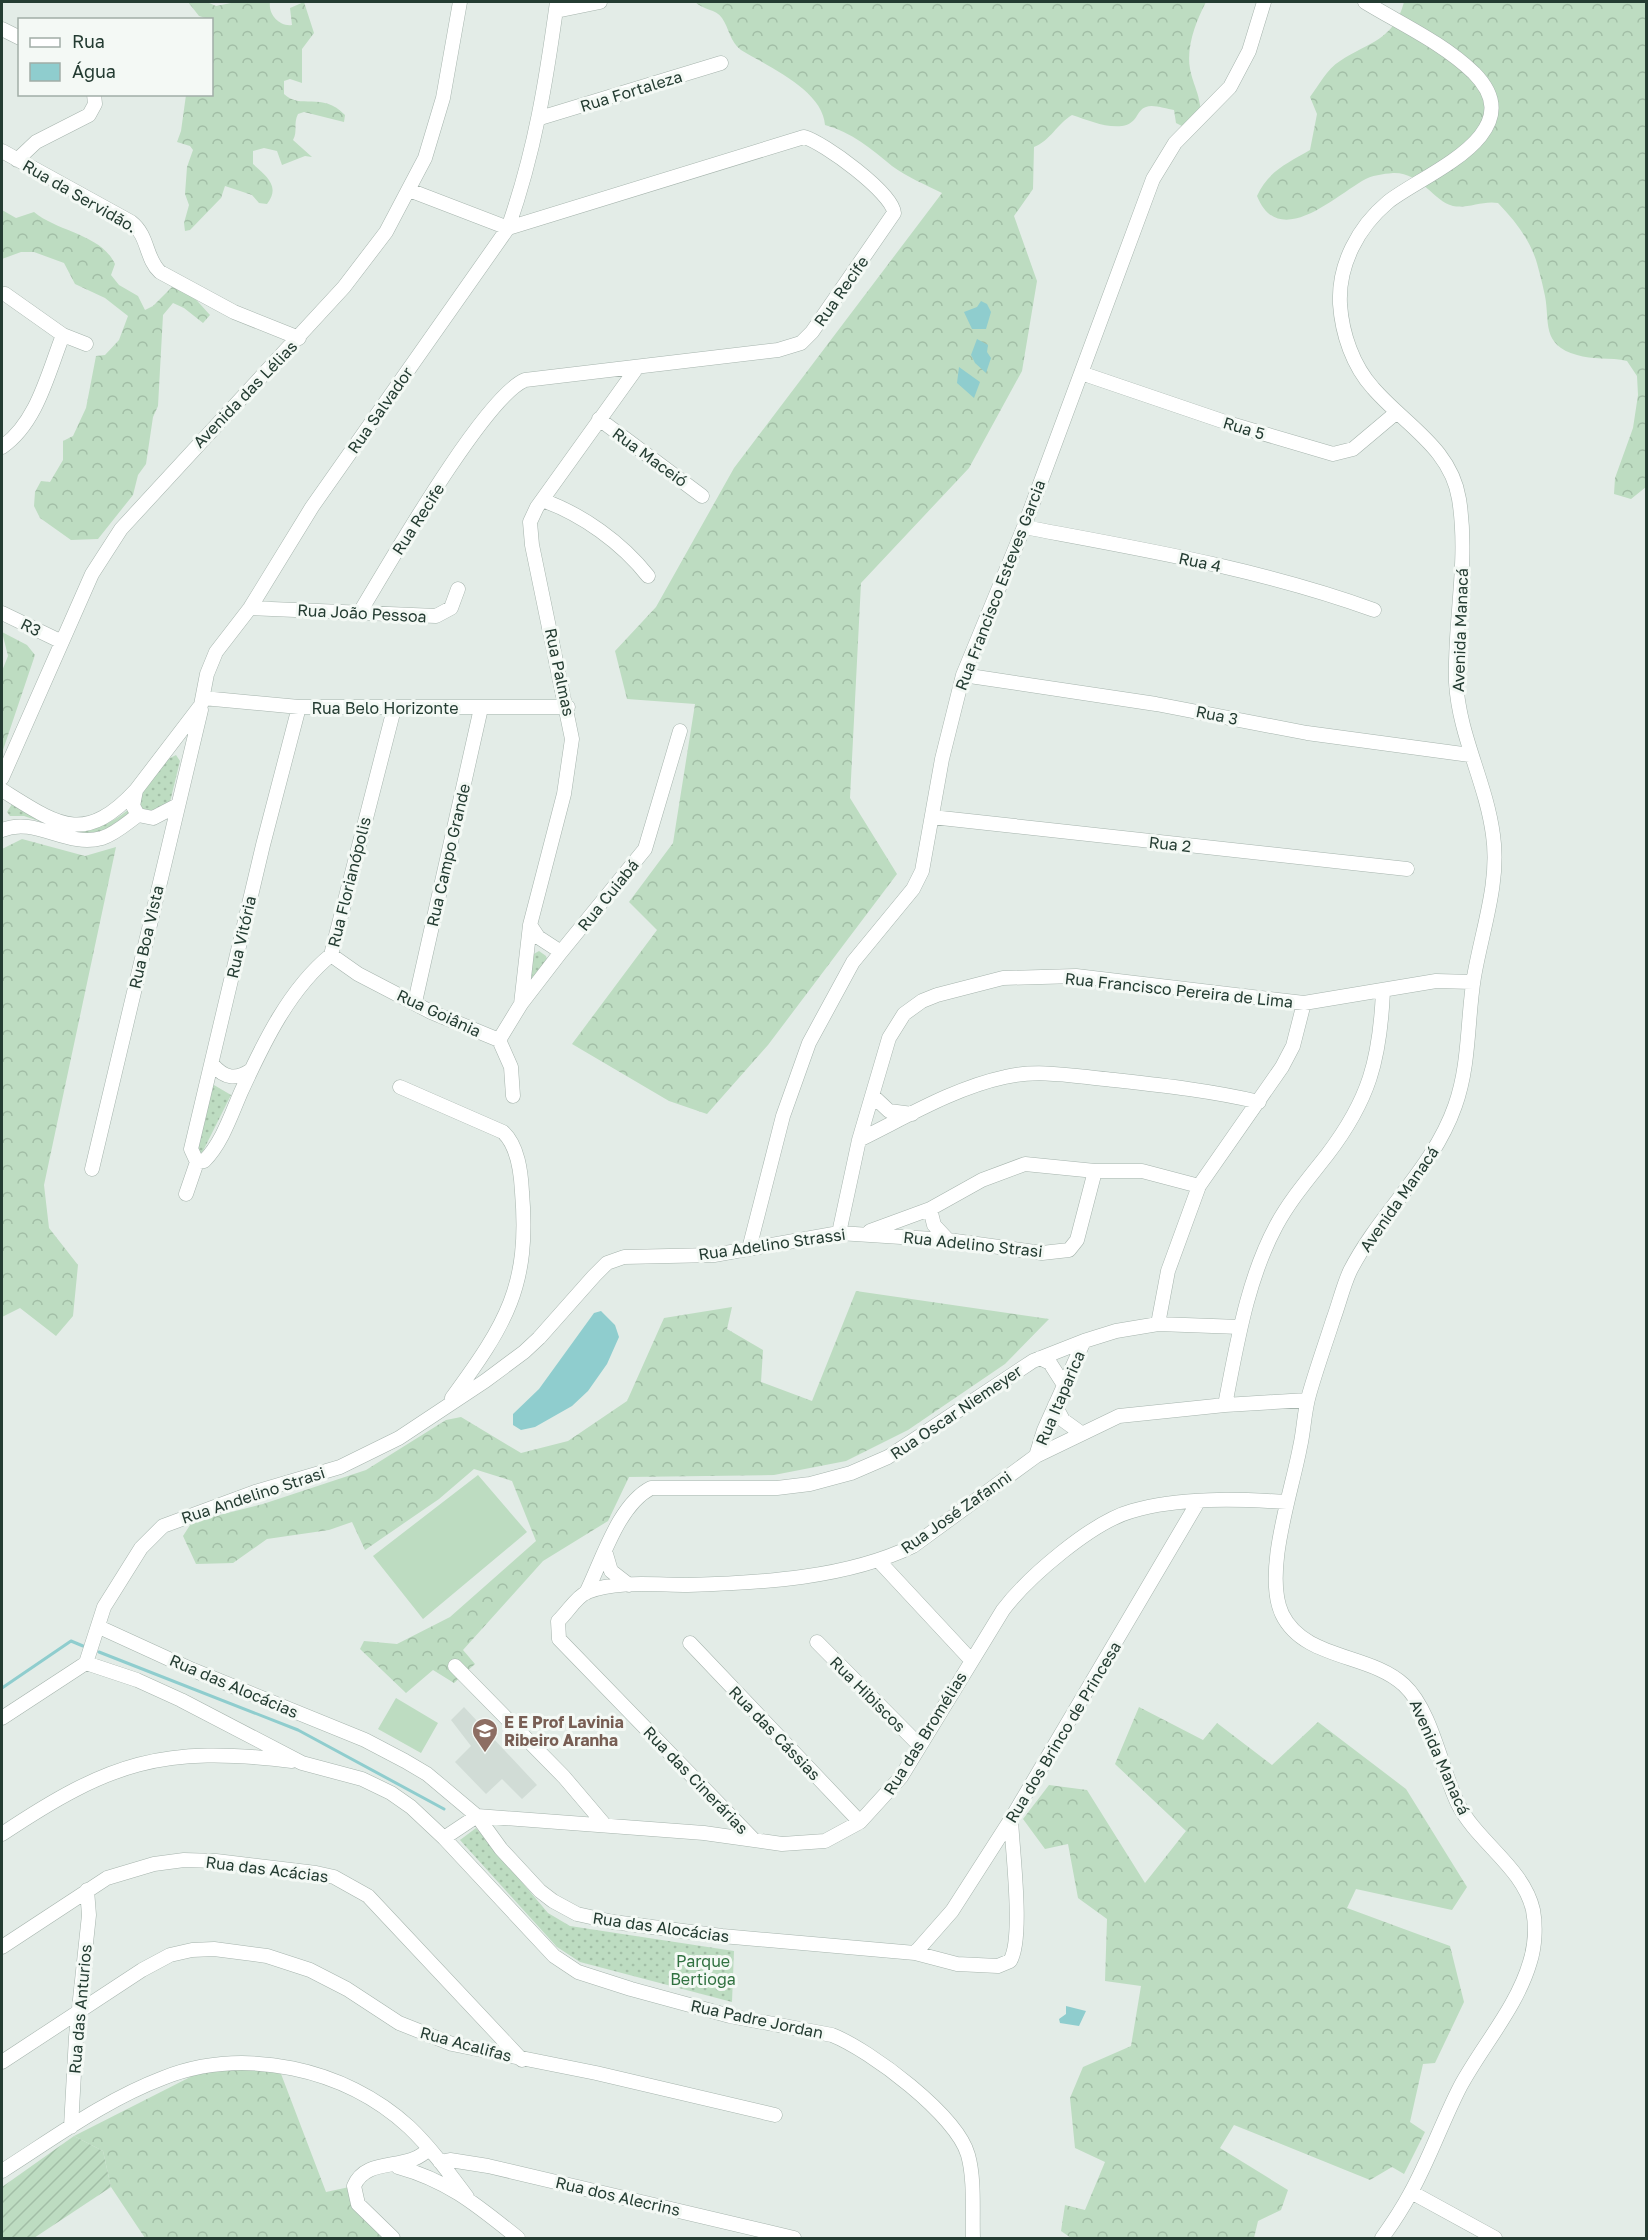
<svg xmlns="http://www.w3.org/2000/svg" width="1648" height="2240" font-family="'Golos Text',sans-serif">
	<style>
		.built { fill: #d1dcd6 }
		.grass { fill: url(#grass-dots) }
		.forest { fill: url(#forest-crowns) }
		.garden { fill: url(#garden-furrows) }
		.pitch { fill: #bddcc1 }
		.water { fill: #8fcdce }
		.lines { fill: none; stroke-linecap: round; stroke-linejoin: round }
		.stream { stroke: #8fcdce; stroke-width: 3 }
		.minor-casing { stroke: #a6b4ad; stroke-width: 15 }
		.minor { stroke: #fff; stroke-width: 14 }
		.labels { text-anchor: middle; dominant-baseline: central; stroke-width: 6; stroke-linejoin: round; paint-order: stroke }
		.street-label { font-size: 16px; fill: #243c32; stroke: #f4f9f5 }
		.education-label { font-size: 16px; font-weight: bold; fill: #785e54; stroke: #f4f9f5; text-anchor: start }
		.park-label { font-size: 16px; fill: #307140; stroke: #f4f9f5 }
	</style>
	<defs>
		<pattern id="grass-dots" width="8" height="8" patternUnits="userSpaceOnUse" patternTransform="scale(1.5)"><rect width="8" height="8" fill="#bddcc1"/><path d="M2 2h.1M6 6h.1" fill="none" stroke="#a2bea6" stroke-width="1.8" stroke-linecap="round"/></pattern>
		<pattern id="forest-crowns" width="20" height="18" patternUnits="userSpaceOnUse" patternTransform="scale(1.5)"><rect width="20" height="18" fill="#bddcc1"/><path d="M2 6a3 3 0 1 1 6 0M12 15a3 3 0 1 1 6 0" fill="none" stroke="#a2bea6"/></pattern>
		<pattern id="garden-furrows" width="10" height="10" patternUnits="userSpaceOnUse" patternTransform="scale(1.5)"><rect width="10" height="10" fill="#bddcc1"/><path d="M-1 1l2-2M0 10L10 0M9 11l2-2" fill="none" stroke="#a2bea6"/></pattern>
	</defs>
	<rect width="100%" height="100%" fill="#e3ece7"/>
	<path class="built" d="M464 1707 537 1785 522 1799 502 1779 486 1794 455 1762 471 1746 451 1720Z"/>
	<path class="grass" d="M176 755 180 761 170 802 151 814 137 809 139 795 168 759Z
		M12 804C57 826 82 846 128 810L131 812 109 827 95 834 81 835 24 816H10L7 812Z
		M539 951 546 956 548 962 530 987 524 979 532 955Z
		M214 1085 231 1095 201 1155 195 1154 210 1086Z
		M476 1828 548 1913 570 1926 734 1951 732 2002 580 1962 557 1947 460 1840Z"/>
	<path class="forest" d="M188 2H207L216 6 236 2H270C268 15 280 27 292 25L290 8 304 2 314 33 302 49V83L290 79 284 81V94C300 110 322 91 345 115L344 122 304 112 298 114C293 124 298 131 293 140L312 157 305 156 282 165 277 151 264 148 253 151V164C266 176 281 186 267 204L259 203 252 195 225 186 221 198 190 230 185 231 184 223 189 205 185 194 187 167 193 150 190 146 177 142 181 131 186 95 212 94V20L199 16Z
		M695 2H1206C1196 21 1186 47 1190 69 1194 88 1200 93 1201 115L1184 127 1176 123 1174 110C1166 109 1153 104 1146 107 1136 110 1138 124 1122 126 1105 128 1088 120 1072 115 1057 124 1050 141 1034 147L1033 189 1014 216 1037 281 1022 371 969 468 861 583 850 798 897 874 768 1045 707 1114 669 1101 572 1044 657 930 629 902 673 843 695 704 627 699 615 651 656 607 734 468 942 193C926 185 907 177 892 166 872 149 851 132 825 125 823 90 767 66 741 50 730 42 729 28 722 18 716 9 703 10 695 2Z
		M1404 2H1646V487L1631 499 1614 494 1615 478 1633 428 1638 395 1637 376 1627 361C1610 357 1592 360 1577 355 1541 345 1550 322 1545 296 1543 286 1539 270 1536 260 1528 237 1515 221 1498 203 1484 200 1467 209 1453 206 1433 201 1421 172 1393 173 1383 174 1372 175 1362 181 1332 199 1278 249 1257 196 1268 171 1288 163 1310 150L1317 114 1310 97C1319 85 1327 69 1340 61 1369 42 1394 40 1404 2Z
		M2 210 16 218 34 212C58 232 101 234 115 264L111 275 119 285 138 296 145 310 153 306 172 287 190 293 210 315 203 323 184 308 173 303 163 315 158 406 153 417 146 464 138 475 133 495 98 539 71 540 40 518 34 506 35 492 41 481 50 482 63 460V441L73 436 86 408 96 356 105 355 119 340 128 316 105 298 75 284 64 263 34 252H21L2 259Z
		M2 632 27 645 35 655 2 753V671L8 656Z
		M22 839 85 856 116 847 44 1185 49 1228 78 1265 73 1316 56 1336 20 1308 2 1317V849Z
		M856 1291 1049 1319 1005 1364 908 1430 846 1461 774 1475 629 1477 608 1521 543 1561 463 1650 475 1664 454 1683 433 1670 406 1693 360 1649 364 1641 397 1644 450 1617 536 1541 512 1481 474 1469 439 1499 365 1550 352 1522 329 1530 267 1539 233 1563 196 1564 183 1536 192 1522 263 1504 366 1470 446 1420 461 1417 521 1453 568 1441 627 1401 664 1318 732 1307 727 1329 763 1350 761 1382 812 1401Z
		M1139 1707 1203 1740 1217 1723 1272 1765 1318 1722 1406 1789 1467 1887 1452 1910 1356 1889 1347 1908 1450 1946 1464 2002 1435 2063 1423 2064 1410 2122 1425 2132 1404 2174 1392 2167 1370 2180 1234 2125 1220 2148 1288 2190 1281 2210 1258 2221 1254 2238H1071L1061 2231 1065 2205 1085 2210 1105 2162 1075 2148 1070 2098 1083 2067 1131 2046 1141 1986 1105 1981 1107 1919 1078 1898 1068 1844 1045 1849 1023 1819 1049 1785 1087 1790 1145 1883 1186 1831 1115 1764Z
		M212 2066H278L326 2192 354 2186 365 2214 393 2238H145L111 2187 103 2151 74 2136Z"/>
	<path class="garden" d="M74 2136 103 2151 111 2187 34 2238H2V2187Z"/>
	<path class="pitch" d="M478 1475 527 1532 423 1619 373 1556Z
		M396 1698 438 1723 421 1753 378 1729Z"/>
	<path class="water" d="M981 301 987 304 991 312 986 329H972L964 312 977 307Z
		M977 339 988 345 987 352 991 358 986 373 975 363 971 355Z
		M959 367 980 382 974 398 957 383Z
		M601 1311 615 1325 619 1337 607 1364 588 1391 572 1406 535 1427 521 1430 513 1425V1414L539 1389 594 1313Z
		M1066 2006 1086 2011 1079 2026 1060 2023 1059 2019 1066 2014Z"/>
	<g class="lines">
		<path class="stream" d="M99 1652 298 1730 444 1809
			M2 1688 71 1641 83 1646"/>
		<defs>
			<path id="minor" d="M1365 2C1401 24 1443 43 1474 73 1534 134 1423 174 1388 202 1358 227 1338 265 1340 304 1342 334 1353 366 1373 388 1405 425 1451 448 1459 499 1469 561 1454 621 1456 682 1459 736 1486 782 1493 835 1500 882 1482 930 1474 977 1467 1020 1470 1064 1455 1106 1433 1169 1380 1212 1350 1271 1343 1286 1339 1304 1333 1320 1325 1345 1316 1370 1309 1395 1304 1412 1304 1430 1300 1447 1292 1491 1263 1573 1282 1614 1304 1660 1370 1653 1404 1685 1432 1711 1441 1769 1458 1804 1477 1842 1523 1867 1533 1910 1536 1926 1535 1946 1530 1962 1517 2007 1482 2046 1460 2087 1442 2122 1429 2160 1410 2194 1402 2209 1392 2224 1382 2238
				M556 11 600 2
				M2 29 20 38
				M540 118 721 63
				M2 151 131 222C149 236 145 258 160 272L234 312 299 338
				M17 160 36 142 89 115 95 104 94 94
				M5 294 63 335 86 344
				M1081 373 1231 424 1333 454 1353 449 1397 412
				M599 419 702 496
				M2 447C37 423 48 373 63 335
				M542 500C582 514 622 543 648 576
				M1024 527C1141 549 1261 569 1374 610
				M250 608 436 616 451 608 458 589
				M360 612C388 566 484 397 525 380L778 350 801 343 812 332 894 213C893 193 823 142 804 137L508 228 409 190
				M2 613 60 641
				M963 675 1156 704 1307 733 1470 755
				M203 698 299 707H568
				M299 707 263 845 191 1149 197 1162 204 1161C222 1143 231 1115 241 1092 263 1044 289 989 331 955L394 709
				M2 778 92 574 121 529 344 287 386 232 425 158 443 98 460 2
				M2 790C58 825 84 846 136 790
				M138 815 133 806 136 790 201 705 207 674 216 652 250 608 312 507 508 228C535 151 546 82 557 2
				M138 815 153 818 176 806
				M932 817 1407 869
				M2 830C36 816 66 848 102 838 115 834 127 823 138 815
				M530 925 538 937 561 952
				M331 955 358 974 431 1012 499 1040 511 1067 513 1096
				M415 1002 481 708
				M521 1004 530 925 564 794 572 739 532 545 530 522 537 507 636 369
				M499 1040 521 1004 561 952 645 849 680 731
				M212 1064C225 1079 236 1080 251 1070
				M400 1087 503 1132C518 1146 521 1172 522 1192 530 1286 506 1324 452 1398
				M873 1096 889 1111 912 1114
				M859 1140C906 1117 954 1088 1005 1077 1037 1069 1074 1076 1105 1079 1158 1085 1208 1090 1259 1102
				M92 1169 201 710
				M186 1194 197 1162
				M930 1209 934 1225 948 1240
				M870 1231 930 1209 982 1180 1025 1164 1095 1171H1142L1199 1186
				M839 1233 859 1140 889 1038 904 1014 922 1001 937 995 1003 978 1076 976 1304 1003 1436 981 1473 982
				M749 1249 783 1116 809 1043 853 962 913 889 922 871 942 759 963 675 1024 527 1153 179 1175 143 1230 87 1249 51 1264 2
				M1158 1324 1168 1271 1199 1186 1282 1067 1293 1046 1304 1003
				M1040 1358 1050 1363 1064 1385
				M1055 1405 1063 1420 1081 1433
				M1225 1405C1237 1344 1247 1280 1276 1226 1290 1200 1309 1178 1327 1155 1369 1100 1380 1060 1383 991
				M1036 1456 1044 1430 1084 1341
				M606 1554 611 1571 629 1585
				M878 1560 971 1660
				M586 1593C602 1561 618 1505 651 1488H777L810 1484 851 1473 888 1457 1033 1361 1084 1341 1116 1331 1158 1324 1240 1327
				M99 1627 193 1670 365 1740 405 1761 427 1774 477 1816 501 1849 540 1891 553 1901 577 1914 613 1922 722 1936 915 1953 957 1964 998 1966 1010 1961C1024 1939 1012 1848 1011 1819
				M817 1642 920 1746
				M690 1643 860 1822
				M86 1663 104 1607 141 1548 163 1526 255 1492 340 1467 399 1438 485 1381 524 1352 539 1338 594 1276 607 1263 624 1257 714 1255 839 1233 948 1240 1042 1253 1069 1250 1077 1240 1095 1171
				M455 1666 564 1777 604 1824
				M2 1718 86 1663 137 1680 181 1700 302 1763 362 1779 391 1793 411 1807 444 1838 554 1956 578 1972 631 1989 730 2016 832 2035C870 2050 957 2115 968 2155 975 2180 972 2212 973 2238
				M2 1834C110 1762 162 1745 292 1761
				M444 1838 477 1816 704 1833 782 1844 825 1841 860 1822 901 1777 1003 1610C1028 1577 1092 1522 1132 1511 1180 1497 1238 1499 1287 1502
				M754 1840 559 1639 558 1621C567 1613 576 1597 587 1592 616 1580 657 1585 688 1585 761 1583 847 1578 913 1546L1036 1456 1119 1416 1225 1405 1307 1400
				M2 1947 107 1878 154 1864 184 1860 216 1861 316 1873 334 1877 368 1896 522 2060
				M915 1953 952 1911 1011 1819 1198 1502
				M2 2062 142 1970 170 1955 192 1950 214 1949 267 1956 310 1970 347 1989 399 2023 452 2044 596 2073 775 2115
				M71 2127 76 2037 89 1915 87 1890
				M440 2162 450 2160 488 2166 794 2238
				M398 2167C449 2181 478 2206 518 2238
				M2 2171C54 2138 105 2100 163 2078 244 2046 345 2068 409 2127 431 2148 449 2173 467 2197
				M1411 2192 1495 2238
				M393 2238 358 2204 354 2186C367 2155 409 2173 429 2148"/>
		</defs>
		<use href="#minor" class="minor-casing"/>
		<use href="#minor" class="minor"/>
	</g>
	<defs>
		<symbol id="school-pin" viewBox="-11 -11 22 30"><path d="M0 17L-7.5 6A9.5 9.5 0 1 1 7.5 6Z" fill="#8d6e63" stroke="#f4f9f5"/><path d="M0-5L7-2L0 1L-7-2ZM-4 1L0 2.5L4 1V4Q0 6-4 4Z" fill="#fff"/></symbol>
	</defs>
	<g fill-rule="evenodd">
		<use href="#school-pin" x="470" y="1716" width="30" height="40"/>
	</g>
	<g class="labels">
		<g class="street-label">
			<text transform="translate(631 91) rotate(-17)">Rua Fortaleza</text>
			<text transform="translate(80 196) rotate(30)">Rua da Servidão.</text>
			<text transform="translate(841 291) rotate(-55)">Rua Recife</text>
			<text transform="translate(245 394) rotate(-46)">Avenida das Lélias</text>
			<text transform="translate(380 410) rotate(-55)">Rua Salvador</text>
			<text transform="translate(1244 428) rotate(17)">Rua 5</text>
			<text transform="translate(650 457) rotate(36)">Rua Maceió</text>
			<text transform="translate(418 519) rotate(-57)">Rua Recife</text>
			<text transform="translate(1200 562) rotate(12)">Rua 4</text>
			<text transform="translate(1000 585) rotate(-69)">Rua Francisco Esteves Garcia</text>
			<text transform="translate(362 613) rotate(3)">Rua João Pessoa</text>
			<text transform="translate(31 627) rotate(26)">R3</text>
			<text transform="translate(1460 630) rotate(-88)">Avenida Manacá</text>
			<text transform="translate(560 672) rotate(78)">Rua Palmas</text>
			<text x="385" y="708">Rua Belo Horizonte</text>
			<text transform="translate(1217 715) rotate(11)">Rua 3</text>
			<text transform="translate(1170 844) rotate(6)">Rua 2</text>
			<text transform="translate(448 855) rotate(-77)">Rua Campo Grande</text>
			<text transform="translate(349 882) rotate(-76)">Rua Florianópolis</text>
			<text transform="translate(608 895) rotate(-51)">Rua Cuiabá</text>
			<text transform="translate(146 937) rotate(-77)">Rua Boa Vista</text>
			<text transform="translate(241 937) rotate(-77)">Rua Vitória</text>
			<text transform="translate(1179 990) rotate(6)">Rua Francisco Pereira de Lima</text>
			<text transform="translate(439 1013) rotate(25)">Rua Goiânia</text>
			<text transform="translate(1399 1199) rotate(-55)">Avenida Manacá</text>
			<text transform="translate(772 1244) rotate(-8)">Rua Adelino Strassi</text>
			<text transform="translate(973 1244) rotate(6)">Rua Adelino Strasi</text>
			<text transform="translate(1060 1398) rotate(-67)">Rua Itaparica</text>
			<text transform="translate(956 1412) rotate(-34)">Rua Oscar Niemeyer</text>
			<text transform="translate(253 1495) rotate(-18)">Rua Andelino Strasi</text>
			<text transform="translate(956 1512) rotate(-35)">Rua José Zafanni</text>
			<text transform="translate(234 1686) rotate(23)">Rua das Alocácias</text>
			<text transform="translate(868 1694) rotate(45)">Rua Hibiscos</text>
			<text transform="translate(1063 1732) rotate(-59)">Rua dos Brinco de Princesa</text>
			<text transform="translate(775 1733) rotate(46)">Rua das Cássias</text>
			<text transform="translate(925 1733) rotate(-58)">Rua das Bromélias</text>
			<text transform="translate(1440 1757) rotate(66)">Avenida Manacá</text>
			<text transform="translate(696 1780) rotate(46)">Rua das Cinerárias</text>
			<text transform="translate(267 1869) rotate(7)">Rua das Acácias</text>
			<text transform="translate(661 1927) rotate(8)">Rua das Alocácias</text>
			<text transform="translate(80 2009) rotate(-85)">Rua das Anturios</text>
			<text transform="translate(757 2019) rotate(12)">Rua Padre Jordan</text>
			<text transform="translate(466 2044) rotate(15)">Rua Acalifas</text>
			<text transform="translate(618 2196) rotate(13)">Rua dos Alecrins</text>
		</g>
		<g class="education-label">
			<text x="504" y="1722">E E Prof Lavinia<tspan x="504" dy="18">Ribeiro Aranha</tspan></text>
		</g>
		<g class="park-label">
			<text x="703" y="1961">Parque<tspan x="703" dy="18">Bertioga</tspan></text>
		</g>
	</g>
	<rect width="1648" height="2240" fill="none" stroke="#243c32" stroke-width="6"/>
	<rect x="18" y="18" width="195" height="78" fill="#f4f9f5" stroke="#a1ada7" stroke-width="1.5"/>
	<rect x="30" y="38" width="30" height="9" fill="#ffffff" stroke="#a1ada7" stroke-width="1.5"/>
	<text x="72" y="48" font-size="18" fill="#243c32">Rua</text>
	<rect x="30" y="63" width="30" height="18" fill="#8fcdce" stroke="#a1ada7" stroke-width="1.5"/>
	<text x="72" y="78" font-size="18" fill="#243c32">Água</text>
</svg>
